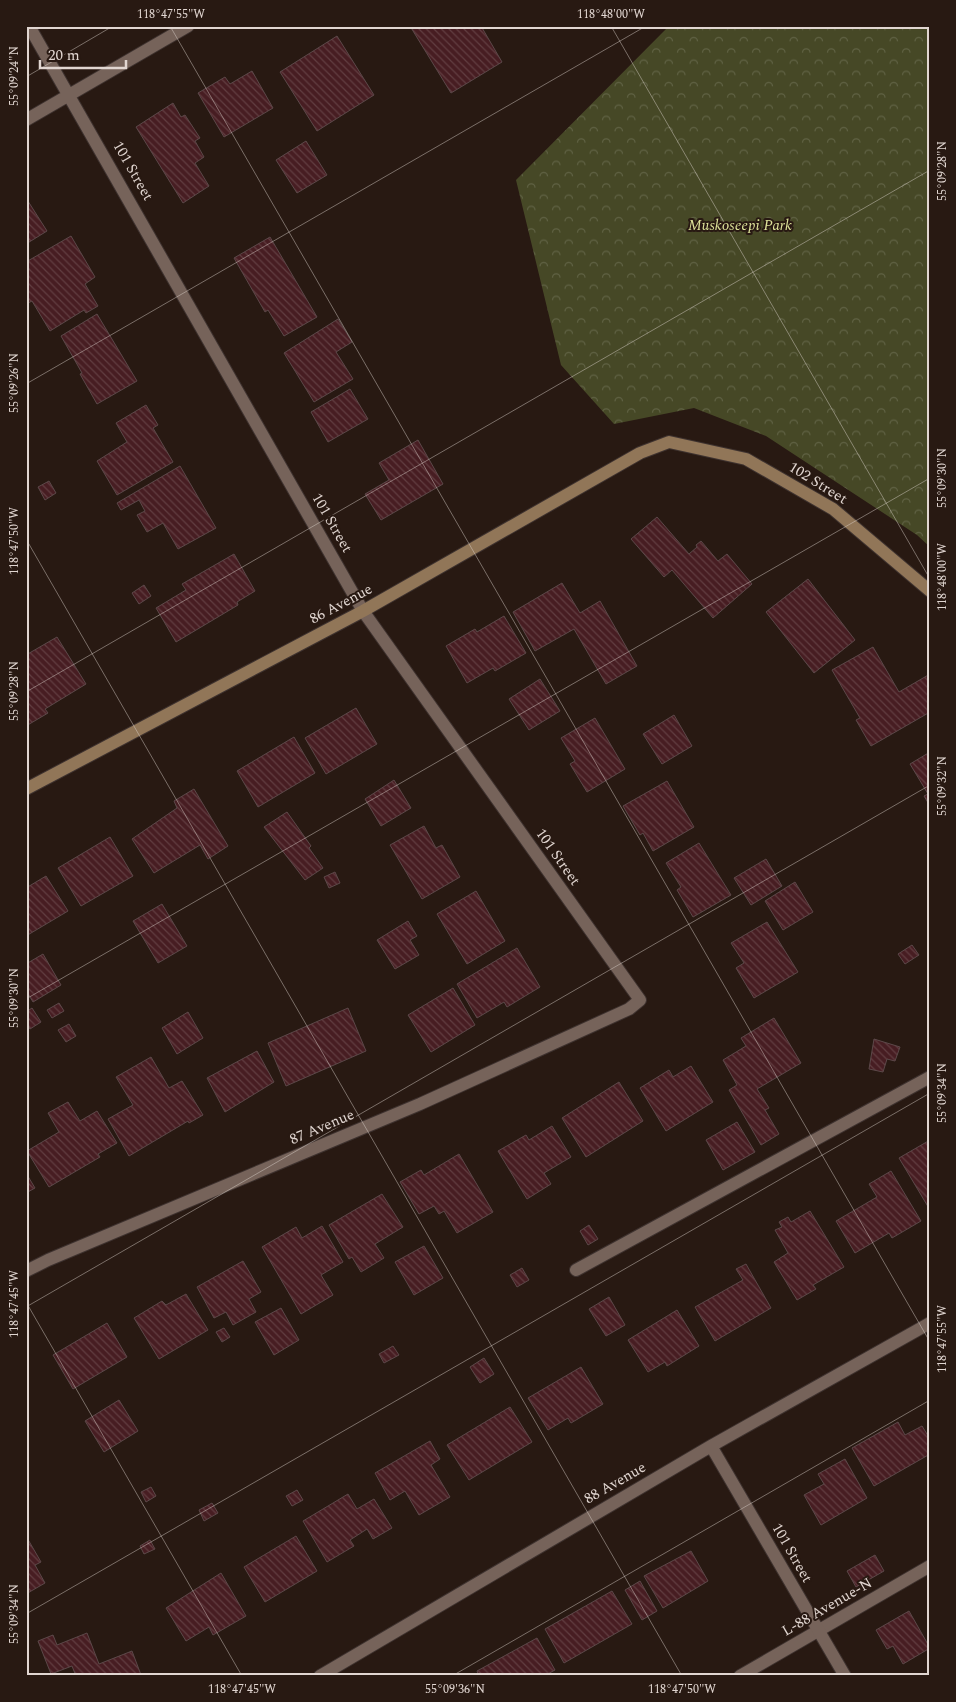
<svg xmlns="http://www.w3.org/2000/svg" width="956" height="1702" font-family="Spectral,serif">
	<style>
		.forest { fill: url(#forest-crowns) }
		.building { fill: url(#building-back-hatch); stroke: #5c4849 }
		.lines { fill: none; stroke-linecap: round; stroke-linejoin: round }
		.lane-casing { stroke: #3e322f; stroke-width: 14 }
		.street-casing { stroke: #3e322f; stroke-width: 14 }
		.secondary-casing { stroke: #3e322f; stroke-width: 14 }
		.lane { stroke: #76635a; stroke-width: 12 }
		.street { stroke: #76635a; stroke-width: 12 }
		.secondary { stroke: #917658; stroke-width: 12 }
		.ticks { fill: none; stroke: #e1d6d1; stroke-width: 1; stroke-opacity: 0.45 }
		.labels { text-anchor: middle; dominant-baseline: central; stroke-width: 4; stroke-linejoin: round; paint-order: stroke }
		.street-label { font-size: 15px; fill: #e1d6d1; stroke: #281912 }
		.park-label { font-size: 15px; font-style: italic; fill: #dde299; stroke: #281912 }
		.neatline { fill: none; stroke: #e1d6d1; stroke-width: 2 }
		.ticks-label { font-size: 12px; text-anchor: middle; fill: #e1d6d1 }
	</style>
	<defs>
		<pattern id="forest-crowns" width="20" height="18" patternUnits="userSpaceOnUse" patternTransform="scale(1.25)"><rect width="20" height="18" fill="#464826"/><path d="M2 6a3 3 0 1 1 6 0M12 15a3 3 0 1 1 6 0" fill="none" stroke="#606244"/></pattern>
		<pattern id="building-back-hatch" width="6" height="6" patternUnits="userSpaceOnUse" patternTransform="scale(1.25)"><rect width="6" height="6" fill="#471d22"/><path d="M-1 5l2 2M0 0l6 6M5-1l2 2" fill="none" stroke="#613d41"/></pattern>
	</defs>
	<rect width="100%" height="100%" fill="#281912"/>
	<path class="forest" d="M669 26H930V547L917 535 766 436 694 408 614 424 561 365 516 180Z"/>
	<path class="building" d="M410 26H481L502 62 451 93Z
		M337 36 374 95 317 131 280 72Z
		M252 71 273 108 224 137 198 93 225 77 230 84Z
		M173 103 181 117 185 115 200 138 195 141 204 157 195 163 209 186 183 203 136 127Z
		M306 141 327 175 297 193 276 160Z
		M26 198 47 231 26 244Z
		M71 236 95 277 85 284 98 306 86 313 84 310 50 331 32 301 26 304V262Z
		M270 237 317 317 284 336 268 310 265 312 234 258Z
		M97 314 137 381 97 404 80 374 82 373 61 336Z
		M338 319 352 342 336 352 353 379 314 402 284 353Z
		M350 389 368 419 328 442 311 412Z
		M146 405 158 425 153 428 173 462 117 495 97 461 127 442 116 423Z
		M418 440 443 484 381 520 365 494 389 480 379 463Z
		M180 466 216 528 178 549 163 523 147 532 137 515 145 511 139 500 121 510 117 503Z
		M49 481 56 493 45 500 38 487Z
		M657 517 689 554 697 547 696 545 701 541 718 561 727 554 752 584 713 618 672 570 664 577 631 539Z
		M234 554 255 591 237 602 238 605 176 642 156 608 186 590 182 584Z
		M808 579 855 640 814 673 766 612Z
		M562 583 580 613 600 601 637 666 606 684 574 629 535 651 513 612Z
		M144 585 151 596 139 604 132 593Z
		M504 616 526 653 495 671 493 668 467 683 446 646 475 629 477 632Z
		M57 637 86 684 45 709 48 713 26 726V655Z
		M873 647 899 692 930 674V712L871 746 856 720 860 718 832 670Z
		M540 679 560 711 529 730 509 699Z
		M356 708 377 744 326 774 305 738Z
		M674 715 692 746 662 764 643 734Z
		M595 718 625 769 587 792 570 764 575 761 561 738Z
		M294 737 315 773 258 807 237 771Z
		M930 752V806L924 796 928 794 910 764Z
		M394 780 411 808 381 826 365 799Z
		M667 781 694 827 653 851 643 833 640 835 623 806Z
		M194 789 228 846 208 859 200 845 154 873 132 839 177 808 174 801Z
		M287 812 311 846 309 848 323 868 305 880 264 827Z
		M424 826 436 848 442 845 460 877 422 899 390 845Z
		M110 837 133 876 81 906 58 868Z
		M699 843 731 895 693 917 677 890 681 887 666 863Z
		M766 859 782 886 751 905 734 878Z
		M335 872 340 883 329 888 324 877Z
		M46 876 68 911 26 936V888Z
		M795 882 813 912 783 930 765 901Z
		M476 891 505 941 467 964 437 914Z
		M162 904 187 946 158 963 133 921Z
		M408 921 417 936 410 940 419 955 395 969 377 940Z
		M767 922 798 972 754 998 736 968 744 963 731 943Z
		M912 945 919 955 905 964 898 954Z
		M517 948 540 987 507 1007 504 1002 477 1018 457 984Z
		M43 954 61 985 33 1002 26 990V964Z
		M453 988 475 1025 431 1052 408 1015Z
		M59 1003 64 1011 52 1018 47 1010Z
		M32 1008 41 1022 30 1029 26 1023V1012Z
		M348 1008 366 1051 286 1086 268 1043Z
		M188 1012 203 1038 177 1054 162 1028Z
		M774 1018 801 1063 757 1089 769 1108 765 1110 779 1134 761 1145 729 1090 737 1085 723 1060 746 1046 741 1038Z
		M69 1024 76 1036 66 1042 58 1030Z
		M874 1039 900 1047 895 1061 887 1059 883 1072 869 1069Z
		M257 1051 274 1082 225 1112 207 1078Z
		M151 1057 169 1088 182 1081 203 1115 189 1123 188 1121 129 1156 108 1119 133 1105 116 1077Z
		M691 1066 713 1102 666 1131 640 1088 669 1070 673 1077Z
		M619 1082 643 1121 586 1157 562 1118Z
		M68 1102 80 1121 97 1111 117 1143 98 1154 100 1157 49 1187 27 1151 59 1132 48 1113Z
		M737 1122 755 1152 723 1170 706 1140Z
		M552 1126 571 1157 544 1173 551 1184 527 1199 498 1151 526 1135 529 1140Z
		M930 1140V1210L899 1158Z
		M459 1154 493 1212 457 1233 444 1211 439 1214 434 1206 419 1214 400 1182 421 1170 424 1175Z
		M891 1171 921 1221 892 1238 889 1233 855 1253 836 1221 877 1197 869 1184Z
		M26 1173 35 1188 26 1193Z
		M382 1194 403 1227 375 1244 384 1258 361 1272 352 1257 349 1259 329 1225Z
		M810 1211 844 1267 813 1285 816 1289 797 1300 774 1262 788 1253 775 1230 782 1227 779 1222 788 1217 791 1222Z
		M589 1225 598 1239 588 1245 580 1231Z
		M322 1226 343 1262 321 1275 333 1295 301 1314 262 1247 296 1227 302 1238Z
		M424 1246 443 1278 414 1295 395 1262Z
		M243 1261 261 1292 249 1299 256 1312 233 1325 226 1312 214 1318 197 1287Z
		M746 1264 771 1308 715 1341 695 1307 743 1280 736 1269Z
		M522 1268 529 1280 517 1287 510 1275Z
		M186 1294 208 1330 159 1359 134 1318 162 1301 166 1305Z
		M609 1297 625 1325 606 1336 589 1309Z
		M281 1308 299 1340 274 1355 255 1322Z
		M677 1310 699 1346 667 1366 665 1362 648 1372 628 1340Z
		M107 1323 127 1357 73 1389 53 1355Z
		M224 1328 230 1337 222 1342 216 1332Z
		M393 1346 399 1355 384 1363 379 1354Z
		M484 1358 494 1374 480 1383 470 1367Z
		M581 1367 603 1404 571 1423 568 1418 548 1430 528 1398Z
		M119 1400 138 1431 104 1452 85 1421Z
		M510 1407 532 1442 469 1480 447 1445Z
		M898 1422 905 1435 922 1426 930 1439V1454L874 1486 852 1448Z
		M430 1441 440 1459 431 1465 450 1497 419 1515 405 1491 390 1500 375 1473Z
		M845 1459 867 1498 821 1525 804 1495 824 1484 818 1474Z
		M151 1487 156 1496 146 1502 141 1492Z
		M297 1490 303 1500 292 1506 286 1496Z
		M348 1494 357 1509 374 1499 392 1528 373 1539 367 1529 350 1540 354 1546 327 1562 303 1521Z
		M212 1503 218 1513 204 1521 199 1510Z
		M26 1536 41 1562 35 1565 45 1583 26 1594Z
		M296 1536 317 1571 265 1602 244 1567Z
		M150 1540 155 1549 144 1554 140 1546Z
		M691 1551 708 1581 663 1608 644 1576Z
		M875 1555 884 1571 856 1587 847 1571Z
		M221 1573 246 1616 213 1635 209 1627 186 1641 166 1608Z
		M640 1581 657 1611 642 1620 625 1590Z
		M612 1591 632 1624 564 1663 545 1629Z
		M909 1611 930 1648 903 1664 893 1646 887 1649 876 1630Z
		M87 1633 99 1664 132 1651 141 1675 76 1676 72 1666 51 1674 38 1641 53 1635 57 1645Z
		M537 1638 555 1670 544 1676H479L477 1671Z"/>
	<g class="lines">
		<defs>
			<path id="lane" d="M576 1270 930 1077
				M740 1676 930 1566"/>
			<path id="street" d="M26 120 188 26
				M26 1271 48 1260 420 1104 629 1009 640 1000 363 611 29 26
				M711 1446 845 1676
				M320 1676 711 1446 930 1323"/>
			<path id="secondary" d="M26 789 363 611 640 453 669 442 746 459 833 509 930 591"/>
		</defs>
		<use href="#lane" class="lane-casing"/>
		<use href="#street" class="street-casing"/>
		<use href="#secondary" class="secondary-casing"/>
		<use href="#lane" class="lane"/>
		<use href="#street" class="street"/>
		<use href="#secondary" class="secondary"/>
	</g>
	<path class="ticks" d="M170 26 930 1342M611 26 930 579M26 77 113 26M26 384 646 26M26 539 682 1676M26 692 930 170M26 999 930 478M26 1302 242 1676M26 1307 930 785M26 1614 930 1093M452 1676 930 1400"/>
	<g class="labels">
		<g class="street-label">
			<text transform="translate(133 171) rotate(60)">101 Street</text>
			<text transform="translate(818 483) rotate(32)">102 Street</text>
			<text transform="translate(332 523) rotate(60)">101 Street</text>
			<text transform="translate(341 604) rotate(-28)">86 Avenue</text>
			<text transform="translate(558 857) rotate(55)">101 Street</text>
			<text transform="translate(322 1127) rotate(-23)">87 Avenue</text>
			<text transform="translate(615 1483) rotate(-30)">88 Avenue</text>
			<text transform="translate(792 1553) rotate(60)">101 Street</text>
			<text transform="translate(827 1607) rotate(-30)">L-88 Avenue-N</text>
		</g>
		<g class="park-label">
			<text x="740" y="225">Muskoseepi Park</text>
		</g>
	</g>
	<rect width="956" height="1702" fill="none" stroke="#281912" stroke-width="55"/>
	<path d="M40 60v8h86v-8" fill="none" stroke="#e1d6d1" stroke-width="2.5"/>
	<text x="48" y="60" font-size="15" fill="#e1d6d1" stroke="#281912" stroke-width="4" paint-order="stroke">20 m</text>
	<rect x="28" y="28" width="900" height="1646" class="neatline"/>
	<g class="ticks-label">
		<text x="171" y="18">118°47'55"W</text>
		<text x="611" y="18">118°48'00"W</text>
		<text transform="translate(14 76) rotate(-90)" y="4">55°09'24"N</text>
		<text transform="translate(942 171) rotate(-90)" y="4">55°09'28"N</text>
		<text transform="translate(14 383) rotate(-90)" y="4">55°09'26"N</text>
		<text transform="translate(942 478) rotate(-90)" y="4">55°09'30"N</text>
		<text transform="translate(14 541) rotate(-90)" y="4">118°47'50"W</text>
		<text transform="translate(942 577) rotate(-90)" y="4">118°48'00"W</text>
		<text transform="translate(14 691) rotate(-90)" y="4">55°09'28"N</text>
		<text transform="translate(942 786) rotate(-90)" y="4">55°09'32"N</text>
		<text transform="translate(14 998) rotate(-90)" y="4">55°09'30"N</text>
		<text transform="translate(942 1093) rotate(-90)" y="4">55°09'34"N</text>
		<text transform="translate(14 1304) rotate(-90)" y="4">118°47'45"W</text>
		<text transform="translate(942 1339) rotate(-90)" y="4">118°47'55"W</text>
		<text transform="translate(14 1614) rotate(-90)" y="4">55°09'34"N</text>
		<text x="242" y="1693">118°47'45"W</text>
		<text x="455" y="1693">55°09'36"N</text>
		<text x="682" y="1693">118°47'50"W</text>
	</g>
</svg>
